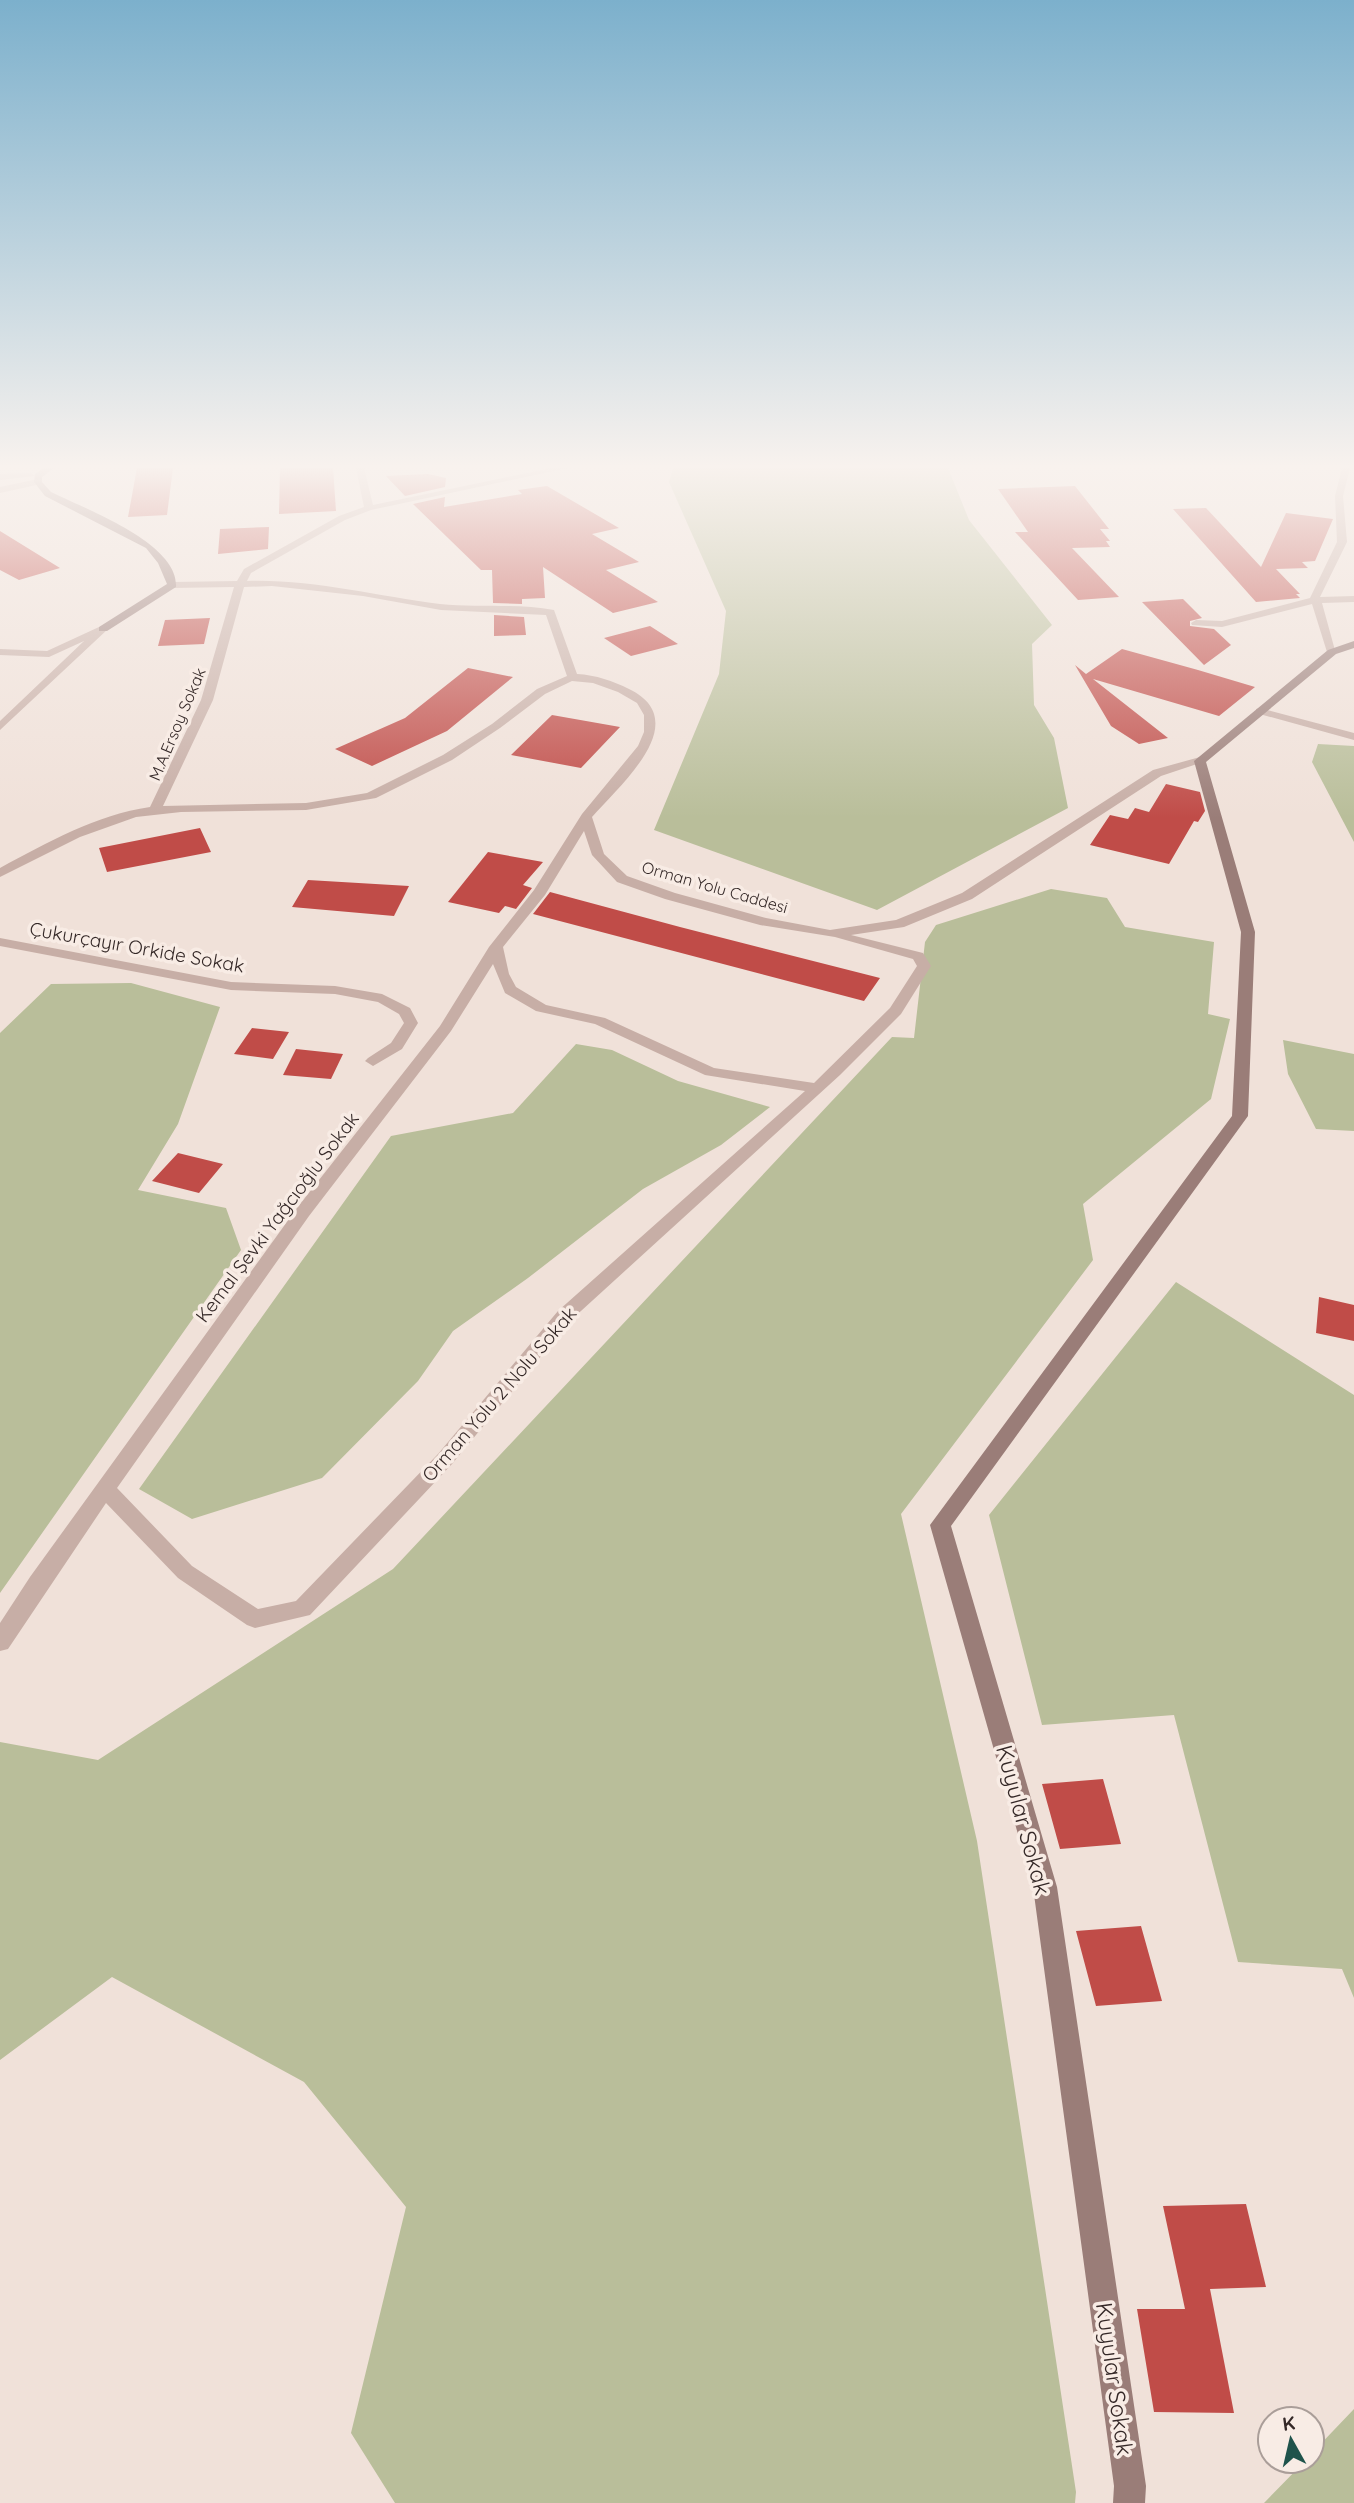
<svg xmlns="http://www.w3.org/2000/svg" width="1354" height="2503" font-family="Quicksand,sans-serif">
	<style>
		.green { fill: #b9be9a }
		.building { fill: #c04c48 }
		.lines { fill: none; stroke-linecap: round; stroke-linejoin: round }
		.street { fill: #c7aea6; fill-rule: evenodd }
		.secondary { fill: #9a7d78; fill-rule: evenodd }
		.labels { text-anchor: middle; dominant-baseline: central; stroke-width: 7; stroke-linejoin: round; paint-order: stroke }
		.far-street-label { font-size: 16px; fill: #342827; stroke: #f8ece5 }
		.street-label { font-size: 19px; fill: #342827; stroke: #f8ece5 }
		.near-street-label { font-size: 23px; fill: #342827; stroke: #f8ece5 }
	</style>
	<rect width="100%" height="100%" fill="#f0e1d9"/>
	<path class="green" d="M673 468H948L969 520 1052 625 1032 644 1034 705 1054 738 1068 808 877 910 654 830 719 674 726 611 669 482Z
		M1318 744 1354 746V842L1312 762Z
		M1051 889 1107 898 1125 927 1214 942 1208 1014 1230 1019 1211 1099 1083 1204 1093 1260 901 1514 977 1841 1076 2492 1075 2503H395L351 2433 406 2207 304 2082 112 1977 0 2060V1742L98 1760 393 1569 892 1037 914 1038 925 942 936 925Z
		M131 983 220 1007 178 1124 138 1190 226 1208 241 1250 0 1593V1033L51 984Z
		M1283 1040 1354 1054V1131L1316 1129 1288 1074Z
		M576 1044 612 1050 678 1081 770 1107 721 1145 643 1189 528 1278 453 1331 418 1381 322 1478 192 1519 139 1489 391 1136 513 1113Z
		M1176 1282 1354 1395V1998L1342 1969 1238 1962 1174 1715 1042 1725 989 1515Z
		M1354 2409V2503H1264L1305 2461H1312V2453Z"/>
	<path class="building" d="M137 468H173L167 515 128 517Z
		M280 468H333L336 511 279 514Z
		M428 474 446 478 445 487 405 496 386 476Z
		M547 486 619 528 592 534 639 562 606 570 658 602 613 613 543 567 545 598 522 599V604L493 603 492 570H481L413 504 445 497 444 507 522 494 518 490Z
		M1075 486 1109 529H1100L1110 541H1106L1110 547 1072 548 1119 597 1078 600 1015 532H1028L998 489Z
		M1206 508 1261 567 1286 513 1333 519 1315 561 1302 562 1308 568 1276 569 1300 594H1296L1300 598 1256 602 1173 509Z
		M269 527 268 549 218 554 220 529Z
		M0 531 60 568 19 580 0 570Z
		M1183 599 1202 618 1190 621V626L1214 629 1231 645 1204 665 1142 602Z
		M494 615 524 617 526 635 494 636Z
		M210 618 204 644 158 646 165 620Z
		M650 626 678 644 631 656 604 638Z
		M1122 649 1198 670 1255 687 1219 716 1093 679 1168 738 1139 744 1111 726 1075 665 1086 674Z
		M468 668 513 677 447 731 372 766 335 749 405 718Z
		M552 715 620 727 581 768 511 755Z
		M1166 784 1200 792 1205 811 1198 822 1194 821 1169 864 1090 845 1110 815 1128 819 1135 808 1149 812Z
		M200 828 211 852 107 872 99 848Z
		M488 852 543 862 523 885 532 888 516 909 505 906 499 913 448 902Z
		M308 880 409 886 394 916 292 907Z
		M550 892 680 927 880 978 864 1001 533 914Z
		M252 1028 289 1032 273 1059 234 1054Z
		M296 1049 343 1054 331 1079 283 1075Z
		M178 1153 223 1164 199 1193 152 1181Z
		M1319 1297 1354 1305V1341L1316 1333Z
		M1103 1779 1121 1844 1060 1849 1042 1784Z
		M1141 1926 1162 2001 1096 2006 1076 1931Z
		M1246 2204 1266 2287 1210 2289 1234 2413 1154 2412 1137 2309H1185L1163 2206Z"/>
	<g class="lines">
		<path class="street" d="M356 468H364L373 505 551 468H568L371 510 345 520 251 573 247 581C312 579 375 596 440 604 477 608 517 603 554 610L577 674C596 675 613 681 629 689 695 721 620 785 592 817L604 854 627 876 675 893 766 918 830 930 896 920 962 893 1153 770 1200 757 1206 761 1161 776 972 899 904 927 851 935 923 953 931 966 901 1014 840 1075 570 1321 452 1464 310 1615 255 1628 247 1625 178 1578 106 1503 8 1649 0 1651V1623L30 1577 297 1208 440 1026 489 947 534 890 582 814 638 746 644 732V715L637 703 618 692 593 683 572 681 545 694 500 728 452 760 376 798 306 810 181 812 136 817 80 837 0 877V868C48 842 96 815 150 807L201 700 234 587 172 588 167 585 172 582 237 581 244 569 339 516 364 507ZM272 586 363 596 441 610 546 615 567 676 537 689 492 724 443 755 367 793 306 803 163 806 213 700 244 587ZM584 831 592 855 617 882 665 899 760 925 835 937 913 959 917 966 890 1008 814 1083 714 1068 605 1018 546 1005 516 987 509 974 503 947 545 895ZM493 964 505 993 536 1011 595 1024 705 1075 805 1091 558 1311 438 1454 296 1601 258 1609 192 1566 117 1488 309 1216 451 1031Z
			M1342 468H1350L1343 496 1347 542 1320 597 1354 596V602L1322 603 1336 654 1327 652 1312 604 1222 627 1192 625 1191 623 1196 620 1222 621 1310 598 1337 542 1335 496Z
			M0 474 31 473 35 476 0 480Z
			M38 479 41 484 0 493V487Z
			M99 627 108 629 0 730V721L84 641 49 657 0 655V649L47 651Z
			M1260 708 1354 733V740L1256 713V709Z
			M0 938 231 982 335 986 382 994 410 1008 418 1023 402 1049 373 1066 365 1061 368 1058 391 1043 404 1023 399 1014 378 1002 335 994 231 990 0 946Z"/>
		<path class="secondary" d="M44 468H54L42 477V482L51 492C85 509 179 543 176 587L107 631H99V627L167 584 158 563 146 548 45 496 34 482 35 474Z
			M1354 641V648L1336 654 1206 762 1255 932 1248 1116 951 1526 1057 1887 1146 2486 1145 2503H1113L1114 2486 1033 1887 930 1525 1232 1116 1241 932 1194 761 1328 650Z"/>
	</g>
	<linearGradient id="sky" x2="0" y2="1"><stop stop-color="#7cb0cc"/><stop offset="0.57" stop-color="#f8f2ee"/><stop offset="1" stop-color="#f8f2ee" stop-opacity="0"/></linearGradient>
	<rect width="1354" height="818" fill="url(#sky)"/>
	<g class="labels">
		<g class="far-street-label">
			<text transform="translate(177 724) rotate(-67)">M.A.Ersoy Sokak</text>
			<text transform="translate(715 887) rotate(16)">Orman Yolu Caddesi</text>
		</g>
		<g class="street-label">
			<text transform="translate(137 947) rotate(10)">Çukurçayır Orkide Sokak</text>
			<text transform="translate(277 1217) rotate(-53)">Kemal Şevki Yağcıoğlu Sokak</text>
			<text transform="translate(499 1394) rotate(-49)">Orman Yolu 2 Nolu Sokak</text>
		</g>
		<g class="near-street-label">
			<text transform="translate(1024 1820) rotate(75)">Kuyular Sokak</text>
			<text transform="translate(1115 2379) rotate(82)">Kuyular Sokak</text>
		</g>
	</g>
	<g transform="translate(1291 2440) rotate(352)"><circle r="33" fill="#f8ece5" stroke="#aa9e99" stroke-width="2"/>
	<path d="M0-5L12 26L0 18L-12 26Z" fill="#1f534b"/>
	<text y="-10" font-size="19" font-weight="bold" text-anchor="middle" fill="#342827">K</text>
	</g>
</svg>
